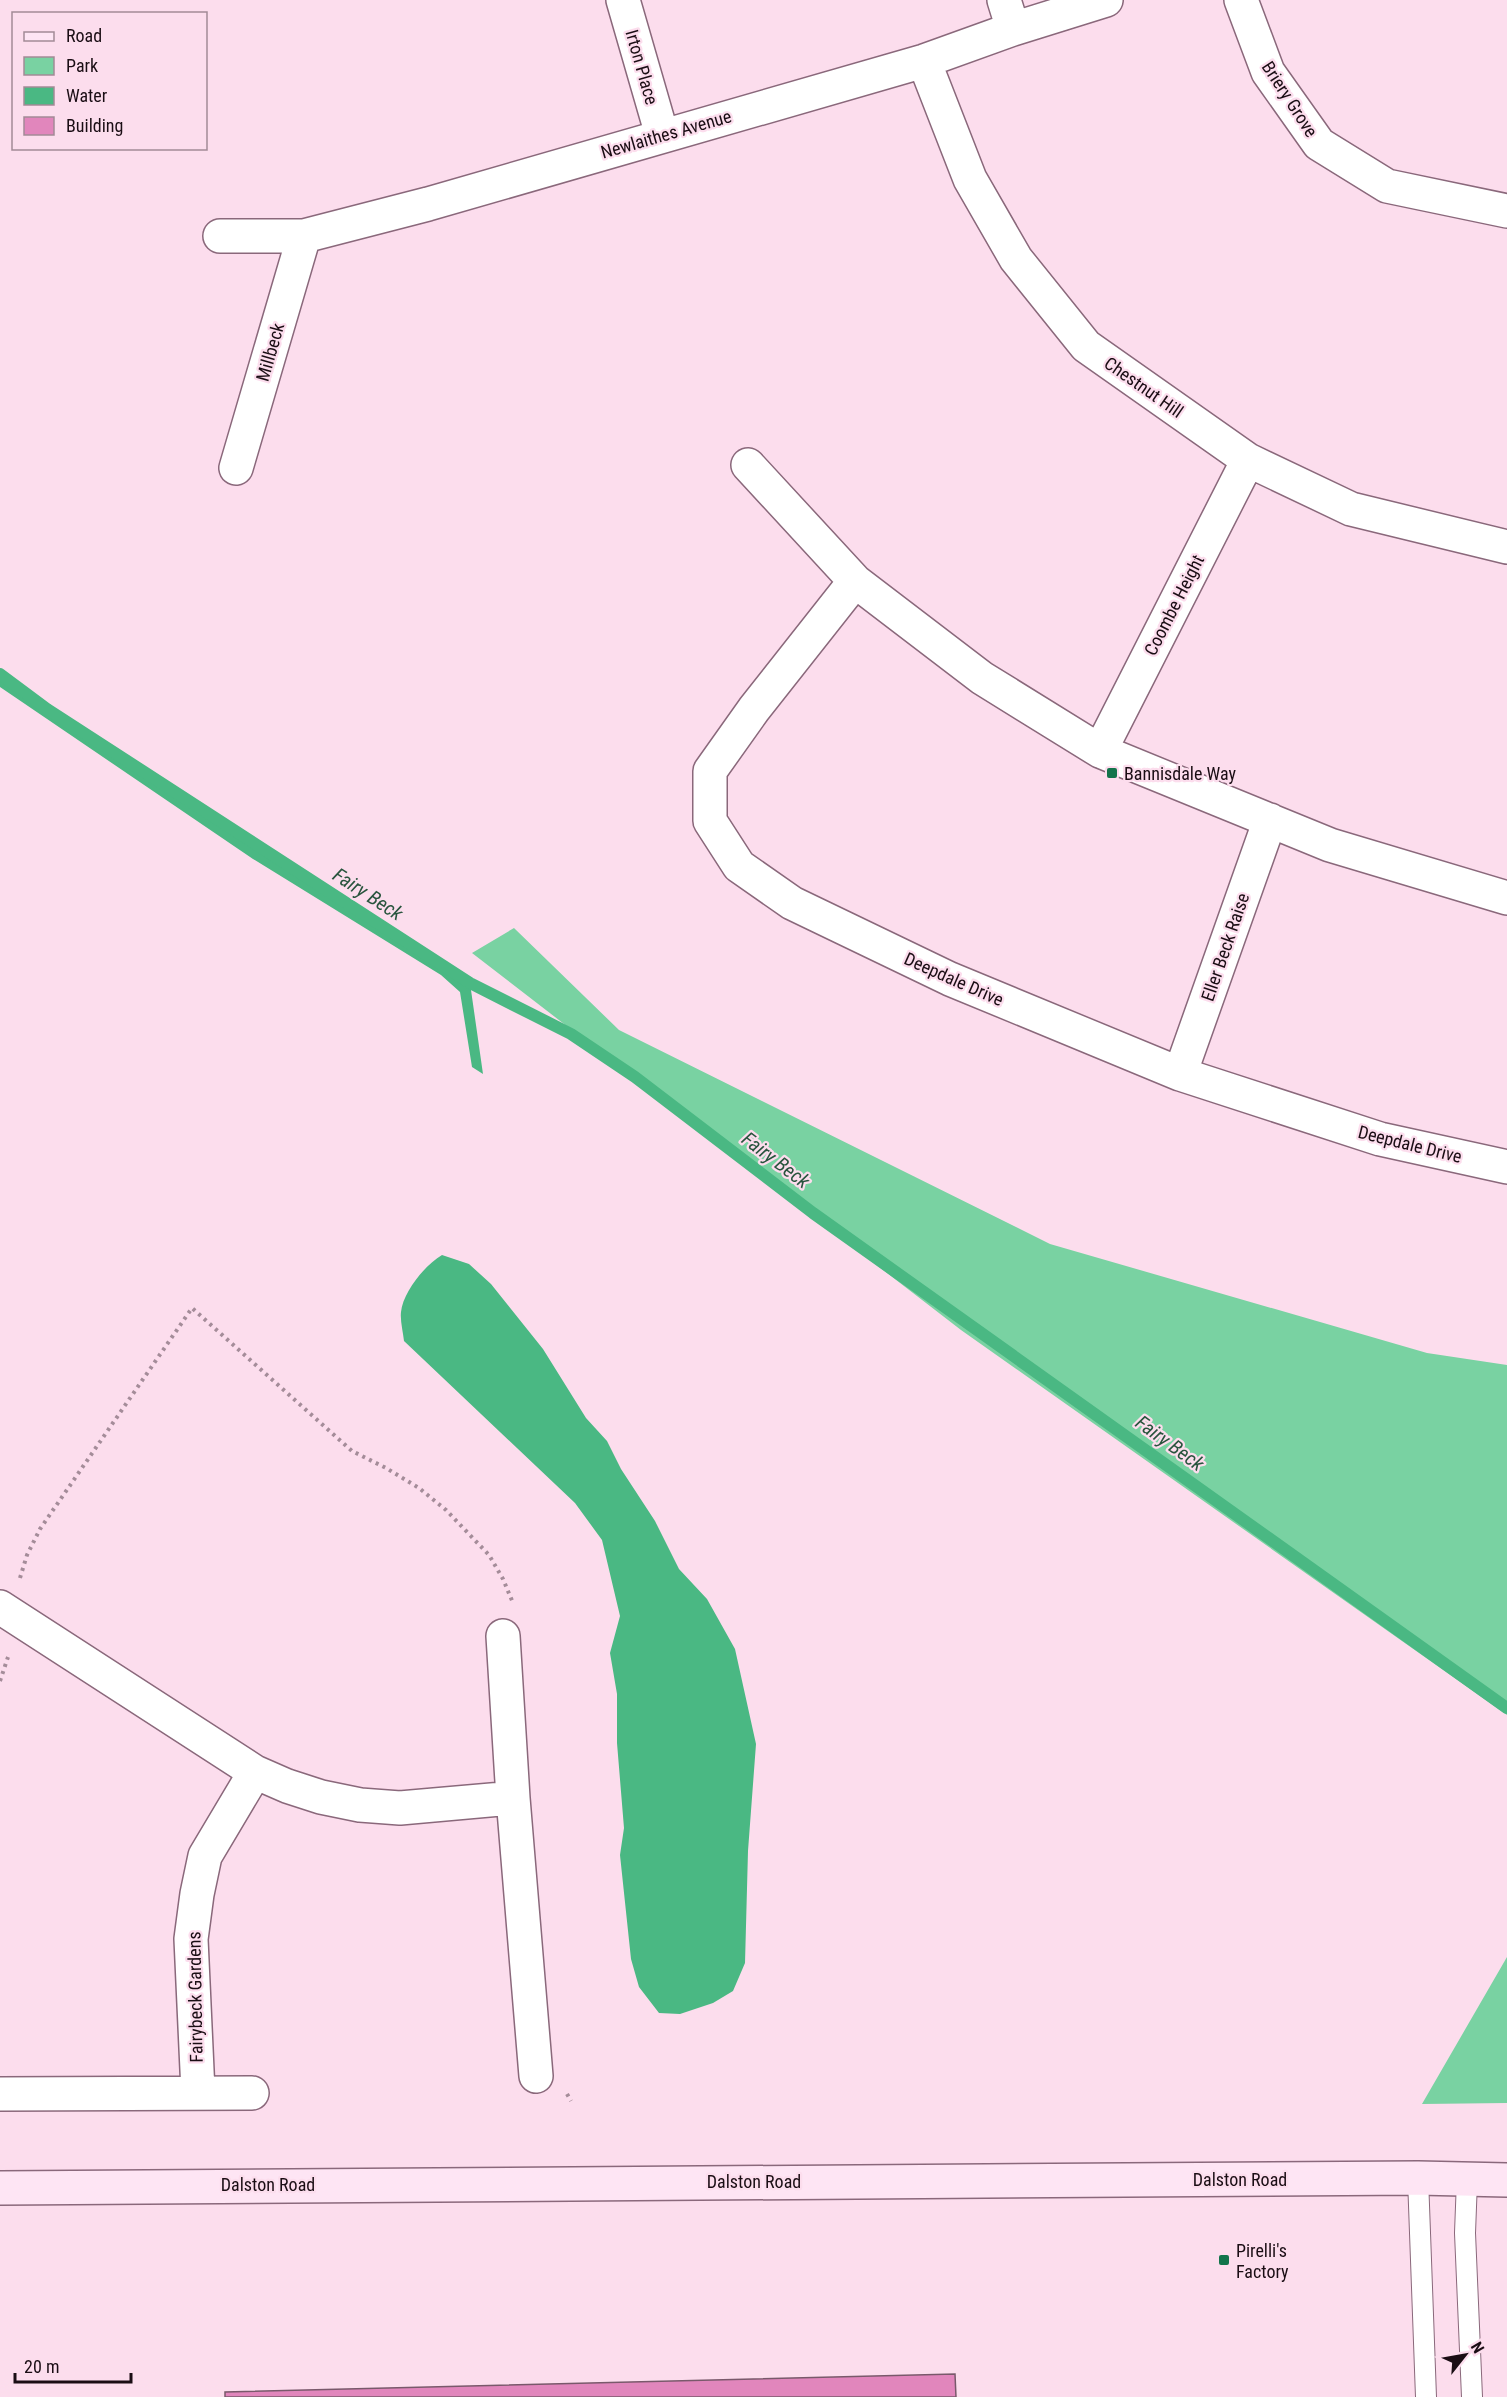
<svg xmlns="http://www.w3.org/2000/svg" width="1507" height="2397" font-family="'Roboto Condensed',sans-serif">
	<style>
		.green { fill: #79d2a2 }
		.water { fill: #4ab883 }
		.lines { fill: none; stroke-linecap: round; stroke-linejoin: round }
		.stream { stroke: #4ab883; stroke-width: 12 }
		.building { fill: #e186bc; stroke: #79596b; stroke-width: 1.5 }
		.service-casing { stroke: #8a687b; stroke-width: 22 }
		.minor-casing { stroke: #8a687b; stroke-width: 36 }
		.secondary-casing { stroke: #8a687b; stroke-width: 36 }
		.path { stroke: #a48c99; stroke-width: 4; stroke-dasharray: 3 4.5; stroke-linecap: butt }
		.service { stroke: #fff; stroke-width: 20 }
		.minor { stroke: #fff; stroke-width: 33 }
		.secondary { stroke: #fee5f4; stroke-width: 33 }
		.poi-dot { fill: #12744b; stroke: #fcdded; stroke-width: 2 }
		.labels { text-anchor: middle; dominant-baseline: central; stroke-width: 4.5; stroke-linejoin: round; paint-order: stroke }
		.street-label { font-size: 18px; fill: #1a0d14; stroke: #fcdded }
		.poi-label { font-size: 18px; fill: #1a0d14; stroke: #fcdded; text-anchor: start }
		.water-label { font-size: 20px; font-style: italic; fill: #28543d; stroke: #fcdded }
	</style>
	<rect width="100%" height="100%" fill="#fcdded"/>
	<path class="green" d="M514 928 619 1030 1050 1244 1427 1353 1507 1365V1715L961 1330 472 953Z
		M1507 1957V2103L1422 2104Z"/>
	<path class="water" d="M0 674 47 709 470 983 483 1074 472 1067 460 992 441 975 253 859 0 687Z
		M442 1255 469 1264 491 1284 543 1349 586 1418 607 1441 621 1469 655 1521 679 1569 707 1599 735 1649 756 1744 748 1851 745 1963 733 1991 713 2003 680 2014 659 2013 639 1987 631 1959 620 1855 624 1828 617 1743V1694L610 1653 620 1616 602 1540 575 1503 404 1341C403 1332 400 1320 401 1312 403 1292 425 1265 442 1255Z"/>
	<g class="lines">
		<path class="stream" d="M0 674 47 709 470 983 571 1034 635 1077 813 1213 1507 1708"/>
	</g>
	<path class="building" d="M955 2374 956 2397H225V2392Z"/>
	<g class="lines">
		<defs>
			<path id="service" d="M1418 2178 1426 2397
				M1467 2180 1465 2233 1472 2397"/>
			<path id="minor" d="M623 0 662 135
				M1004 0 1013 29
				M1241 0 1268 72 1319 144 1387 186 1507 211
				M924 61 970 179 1016 259 1086 346 1248 460 1351 509 1507 547
				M220 236H304L428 204 924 61 1013 29 1106 0
				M748 465 855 581 982 678 1100 751 1330 845 1507 898
				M236 468 304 236
				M855 581 754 709 710 771V821L739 866 792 903 950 979 1180 1074 1380 1139 1507 1167
				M1100 751 1248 460
				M1180 1074 1270 820
				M0 1607 255 1772 287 1786 321 1797 360 1805 400 1808 513 1798
				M503 1636 513 1798 536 2076
				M198 2092 191 1939 197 1894 205 1856 255 1772
				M0 2094 252 2093"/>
			<path id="secondary" d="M0 2188 1418 2178 1507 2180"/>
		</defs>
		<use href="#service" class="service-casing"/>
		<use href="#minor" class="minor-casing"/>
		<use href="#secondary" class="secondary-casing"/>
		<path class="path" d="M20 1578 27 1555 40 1529 192 1308 352 1451 386 1468 419 1488 446 1510 489 1555 503 1579 513 1603
			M0 1681 8 1657
			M567 2094 571 2101"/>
		<use href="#service" class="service"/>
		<use href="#minor" class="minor"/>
		<use href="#secondary" class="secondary"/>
	</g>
	<g class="poi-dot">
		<rect x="1106" y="767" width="12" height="12" rx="3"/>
		<rect x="1218" y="2254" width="12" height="12" rx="3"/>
	</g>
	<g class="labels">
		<g class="street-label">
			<text transform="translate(642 67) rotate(74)">Irton Place</text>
			<text transform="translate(1290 99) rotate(57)">Briery Grove</text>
			<text transform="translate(666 134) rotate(-16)">Newlaithes Avenue</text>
			<text transform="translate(270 352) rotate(-74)">Millbeck</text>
			<text transform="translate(1144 387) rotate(35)">Chestnut Hill</text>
			<text transform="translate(1174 605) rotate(-63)">Coombe Height</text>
			<text transform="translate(1225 947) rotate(-71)">Eller Beck Raise</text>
			<text transform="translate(954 979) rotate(24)">Deepdale Drive</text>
			<text transform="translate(1410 1144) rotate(14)">Deepdale Drive</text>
			<text transform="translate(195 1997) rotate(-91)">Fairybeck Gardens</text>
			<text x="1240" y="2179">Dalston Road</text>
			<text x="754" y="2181">Dalston Road</text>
			<text x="268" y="2184">Dalston Road</text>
		</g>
		<g class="poi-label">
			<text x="1124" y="773">Bannisdale Way</text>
			<text x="1236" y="2250">Pirelli's<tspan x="1236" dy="21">Factory</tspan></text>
		</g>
		<g class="water-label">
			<text transform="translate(368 894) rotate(33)">Fairy Beck</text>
			<text transform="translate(776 1160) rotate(37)">Fairy Beck</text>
			<text transform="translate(1170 1443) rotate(36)">Fairy Beck</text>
		</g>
	</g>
	<rect x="12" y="12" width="195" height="138" fill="#fcdded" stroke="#a28a96" stroke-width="1.5"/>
	<rect x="24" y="32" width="30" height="9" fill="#fee5f4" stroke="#a28a96" stroke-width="1.5"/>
	<text x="66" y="42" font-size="18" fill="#1a0d14">Road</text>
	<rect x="24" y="57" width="30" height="18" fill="#79d2a2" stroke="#a28a96" stroke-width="1.5"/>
	<text x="66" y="72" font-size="18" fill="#1a0d14">Park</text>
	<rect x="24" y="87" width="30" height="18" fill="#4ab883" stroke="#a28a96" stroke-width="1.5"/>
	<text x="66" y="102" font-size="18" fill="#1a0d14">Water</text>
	<rect x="24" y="117" width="30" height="18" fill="#e186bc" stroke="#a28a96" stroke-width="1.5"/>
	<text x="66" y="132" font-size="18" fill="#1a0d14">Building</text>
	<g transform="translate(1465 2355) rotate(59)" stroke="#fcdded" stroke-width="4.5" paint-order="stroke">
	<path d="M0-4.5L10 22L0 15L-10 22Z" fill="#1a0d14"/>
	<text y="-9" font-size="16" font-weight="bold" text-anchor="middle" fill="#1a0d14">N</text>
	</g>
	<path d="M15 2373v9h116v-9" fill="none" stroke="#1a0d14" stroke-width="3"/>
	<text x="24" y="2373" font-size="18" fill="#1a0d14" stroke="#fcdded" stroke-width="4.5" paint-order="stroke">20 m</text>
</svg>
